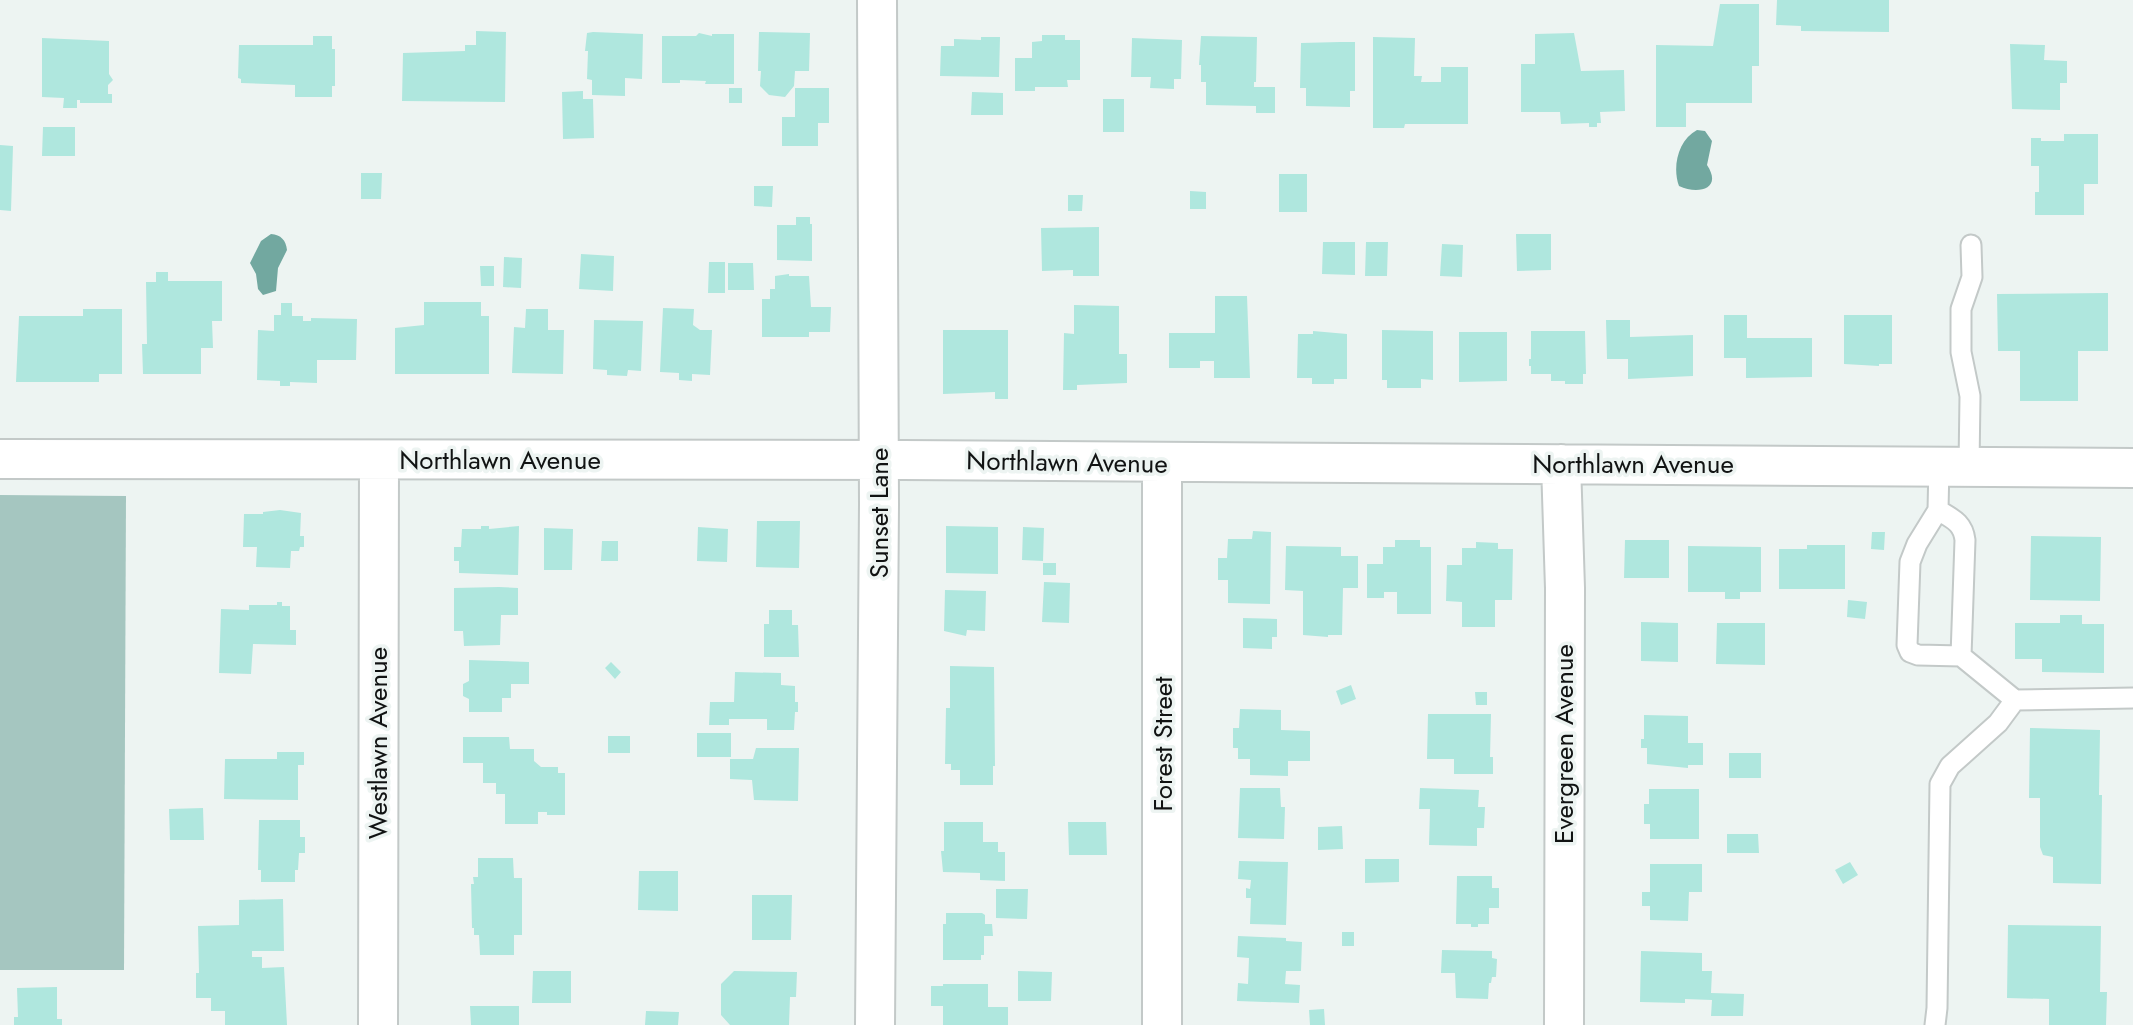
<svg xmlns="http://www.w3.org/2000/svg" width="2133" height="1025" font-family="Jost,sans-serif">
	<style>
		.green { fill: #a5c6c0 }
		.water { fill: #72a8a0 }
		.building { fill: #afe7de }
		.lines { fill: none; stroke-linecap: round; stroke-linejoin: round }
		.lane-casing { stroke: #c3c9c8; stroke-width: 23 }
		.street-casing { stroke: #c3c9c8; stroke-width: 42 }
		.lane { stroke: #fff; stroke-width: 19 }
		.street { stroke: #fff; stroke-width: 38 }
		.labels { text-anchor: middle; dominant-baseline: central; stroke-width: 7; stroke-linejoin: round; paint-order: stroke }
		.street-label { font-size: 26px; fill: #111313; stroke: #edf4f2 }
	</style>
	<rect width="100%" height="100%" fill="#edf4f2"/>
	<path class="green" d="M0 495 126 496 124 970H0Z"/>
	<path class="water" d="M1697 130 1705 131 1712 141 1707 165C1723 189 1698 195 1679 186 1672 167 1678 140 1697 130Z
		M271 234C281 235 286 240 287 250L278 268 276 291 263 295 258 289 256 274 250 263 261 241Z"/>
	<path class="building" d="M1777 0H1889V32L1801 31V26L1776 25Z
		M1720 4H1759V66H1752V103H1686V127H1656V45L1713 46Z
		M476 31 506 32 505 102 402 101 403 53 465 51V45H476Z
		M593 32 643 34 642 79 625 78V96L592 95V80L587 79 588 51H585L587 33Z
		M759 32 810 33 809 71H795L794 86 785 97 769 95 760 86 761 71H758Z
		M699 33 712 36V34H734V84H705L706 81 680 80V83H662V36H696Z
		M1574 33 1581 71 1624 70 1625 111 1600 112 1601 123H1597V127H1589V123L1561 124 1560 112H1521V64H1535V34Z
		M1042 35H1065V40H1080V80H1067L1068 87H1035V91H1015V58H1032V42L1042 41Z
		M313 36H332V49H335V86H332V97H295V85L241 83V79L238 78 239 45H313Z
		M1201 36 1257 37 1256 82H1254V87H1275V113H1256V106L1206 105V82H1201V65H1199Z
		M981 37H1000L999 77 940 76 941 46H954V39L981 40Z
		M1373 37 1415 38 1414 76H1422L1421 82H1441V67H1468V124H1405L1404 128H1373Z
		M42 38 109 41V74L113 80 108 85V94H112V103H80V100H77V108H63L64 98 42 97Z
		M1132 38 1182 40 1181 79H1174V89L1150 88 1151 77H1131Z
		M1340 42H1355V91H1350V107L1306 106V88H1300L1301 43Z
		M2010 44 2045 45 2044 60 2067 61V83H2060V110L2012 109Z
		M729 88H742V103H729Z
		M795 88H829V123H818V146H782V117H795Z
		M583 91V99H593L594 138 563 139 562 92Z
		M972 92 1003 93V115H971Z
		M1103 99H1124V132H1103Z
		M43 127H75V156H42Z
		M2064 134H2098V184H2084V215H2035V192H2039V166H2031V138H2041V141H2064Z
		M0 145 13 146 11 211 0 210Z
		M361 173H382L381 199H361Z
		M1279 174H1307V212H1279Z
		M754 186H773L772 207 754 206Z
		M1190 191 1206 192V209H1190Z
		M1068 195H1083L1082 211H1068Z
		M796 217H810V224H812V261L777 260V225H796Z
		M1099 227V276H1073V270L1042 271 1041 228Z
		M1516 234H1551V270L1517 271Z
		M1323 242H1355V275L1322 274Z
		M1366 242H1388L1387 276H1365Z
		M1442 244 1463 245 1462 277 1440 276Z
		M581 254 614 256 613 291 579 289Z
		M504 257 522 258 521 288 503 287Z
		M709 262H725V293H708Z
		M728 263H753L754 290H728Z
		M480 266H494V286H481Z
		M156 272H168V281H222V321H212L213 348H201V374H143L142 344H147L146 282H156Z
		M789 274V276H809L811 307H831L830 332H809V337H762V299H770V289H775V276Z
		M2108 293V351H2078V401H2020V351H1998L1997 294Z
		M1215 296H1247L1250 378H1214V361H1200V368H1169V333H1215Z
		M424 302H481V316H489V374H395V328L424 325Z
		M281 303H292V316H303V321H311V318L357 319 356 360H317V383L290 382V386H280V381L257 380 258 330 274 331V315H281Z
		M1074 305 1119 306V354H1127V383L1077 385V390H1063L1064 333 1074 334Z
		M663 308 694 309 693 325 700 330H712L710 375 692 374V381L679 380V373L660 372Z
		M83 309H122V374H99V382H16L19 316H83Z
		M526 309H548V330H564L563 374 512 373 514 327 525 328Z
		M1724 315H1747V338H1812V377L1746 378V358H1724Z
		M1844 315H1892V364H1879V366L1844 364Z
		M594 320 643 321 641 371 628 370 627 376 607 375V370L593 369Z
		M1606 320H1630V337L1693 335V376L1628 379V359H1607Z
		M943 330H1008V399H995V392L943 394Z
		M1382 330 1433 331V380L1421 379V388H1387V380H1382Z
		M1313 331 1347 334V379H1334V384H1312V378H1297L1298 334H1313Z
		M1531 331H1585L1586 374H1583V384H1565V381H1551V374H1531V366H1529V359H1531Z
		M1459 332H1507V381L1459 382Z
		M280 510 301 513 300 536H304V547H300L299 551H291L290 568 256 567 257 547H243L244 514H263V512Z
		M757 521H800L799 568 756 567Z
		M481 526H489V529L519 526 518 575 459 573V561H454V547H461L462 529H481Z
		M946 526 998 527V574L946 573Z
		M698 527 728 529 727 562 697 561Z
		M1023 527 1044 528 1043 561 1022 560Z
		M544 528 573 529 572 570H544Z
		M1253 531 1271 532 1270 604 1228 603V580H1218V558H1227L1228 539H1252Z
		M1872 532H1885L1884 550 1871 549Z
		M2031 536 2101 537 2100 601 2030 600Z
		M1395 540H1420V547H1431V614H1397V592H1384V598H1367V564H1383V547H1395Z
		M1625 540H1669V578H1624Z
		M602 541H618V561H601Z
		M1476 542 1498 543V549H1513L1512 600H1495V627H1462V602L1446 601 1447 565H1462V548H1476Z
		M1807 545H1845V589H1779V549H1807Z
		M1286 546 1341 547V556H1358V588H1343L1342 635H1328V637L1303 635V591L1285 590Z
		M1688 546 1761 547V592H1740V599H1725V592H1688Z
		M1043 563H1056V575H1043Z
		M1044 582 1070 583 1069 623 1042 622Z
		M499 587 518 588V615H501L500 645 464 646 463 631H454V588Z
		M945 590 986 591 985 631 967 630 966 636 944 631Z
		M1848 600 1867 602 1865 619 1847 617Z
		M277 602H282V606H290V630H296V645L253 644 251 674 219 673 221 609 249 610V605H277Z
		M769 610H792V625H798L799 657H764V624H769Z
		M2060 615H2082V624H2104V673L2042 672V659H2015V623H2060Z
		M1243 618 1277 619V637H1272V649L1243 648Z
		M1641 622 1678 623V662L1641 661Z
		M1717 623H1765V665L1716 664Z
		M469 660 529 662V684H511V698H502V712H469V699L463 696V684L469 681Z
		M611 662 621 672 615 679 605 668Z
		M950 666 994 667 995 766H993V785H960V770H951V764H945L946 708H950Z
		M735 672 781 673V685L795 686V702H798V712H795L794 730H767V719H729V725H709L710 702H734Z
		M1351 685 1356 699 1341 705 1336 691Z
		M1475 692H1487V705H1476Z
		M1240 709 1281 710V730L1310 731V761H1288V776L1250 775V759H1238V748H1233V728H1239Z
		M1428 714H1491L1490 757H1493V774H1454V759H1427Z
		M1644 715 1688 716V743H1703V765H1688V768L1647 764V748H1641V739H1644Z
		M2030 728 2100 730 2099 795H2102L2101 884 2053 883V857L2043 855 2040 847V798H2029Z
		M697 733H731V757H697Z
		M608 736H630V753H608Z
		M463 737H509L510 749H534V761L541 767H558V773H565V815H547V812H538V824H505V794H496V783H483V763H463Z
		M756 748H799L798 801 754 800 752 780 730 779V759H753Z
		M277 752H304V765H298V800L224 799 225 759H277Z
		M1729 753H1761V778H1729Z
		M1240 788H1280L1281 807H1285L1284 839 1238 838Z
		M1420 788 1479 790 1478 807H1485L1484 828H1477V846L1429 845 1430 809H1419Z
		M1649 789H1699V839H1650V824H1644V804H1649Z
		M203 808 204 840H170L169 809Z
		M259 820H300V837H305V853H299L298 870H295V882H261V870H258Z
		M944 822H983V842H998V852H1005V881L980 880V873L943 872 941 851H944Z
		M1068 822H1106L1107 855H1069Z
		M1342 826 1343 849 1318 850V827Z
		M1727 834H1758L1759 853H1727Z
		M478 858H513L514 878H522V935H514V955H480L479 935H474V928H472L471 884H474L473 877H478Z
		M1365 859H1399V882L1365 883Z
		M1239 861 1288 862 1286 925 1250 924 1251 898H1246V888L1250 889 1251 880 1238 879Z
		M1850 862 1858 875 1843 884 1835 870Z
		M1650 864H1702V892H1689L1688 921 1650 920V906H1642V892H1650Z
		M639 871H678V911L638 910Z
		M1457 876H1492V888H1499V908H1489V924H1478V927H1471V924H1456Z
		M996 889H1028L1027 919 996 918Z
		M752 895H792L791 940H752Z
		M283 899 284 951H252V957H262V968L284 967 287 1025H225V1011H211V998H196V973H199L198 926 239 925V900Z
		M946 913H982L985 915V924H992L993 936H984V955H981V960H943V924H946Z
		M2008 925 2101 926 2100 992H2107L2106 1025H2049V999L2007 998Z
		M1342 932H1354V946H1342Z
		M1238 936 1286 938V941L1302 942 1301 971H1286L1285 984 1300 985 1299 1003 1237 1001 1238 983 1248 984 1249 958 1237 957Z
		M1442 950 1492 951V958L1497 959 1496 977H1492L1491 983H1489L1488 999 1456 998 1455 973H1441Z
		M1641 951 1702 953V971H1712L1711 993 1744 994 1743 1016H1711L1712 1000 1685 999V1003L1640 1002Z
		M533 971H571V1003H532Z
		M734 971 797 972 796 997H790L789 1025H730L721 1015V984Z
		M1018 971 1052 972 1051 1001H1018Z
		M943 984H988V1007H1008V1025H943V1006H931V986H943Z
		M57 987V1019H62V1025H14V1017H18L17 988Z
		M470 1006H519V1025H471Z
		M1324 1009 1325 1025H1310L1309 1010Z
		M646 1011 679 1012 678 1025H645Z"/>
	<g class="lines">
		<defs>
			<path id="lane" d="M1969 466 1970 396 1961 352V309L1972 277 1971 245
				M1938 510 1939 465
				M1961 656 1965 540C1963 523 1953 519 1938 510L1917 544 1910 562 1907 645 1910 652 1918 655 1961 656 2015 700 2133 698
				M1935 1025 1937 1008 1940 784 1950 766 1998 723 2015 700"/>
			<path id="street" d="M0 459 903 460 2133 468
				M1162 462V1025
				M1561 464 1565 588 1564 1025
				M378 1025 379 460
				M875 1025 879 504 877 0"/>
		</defs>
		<use href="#lane" class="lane-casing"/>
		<use href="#street" class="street-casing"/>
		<use href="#lane" class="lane"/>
		<use href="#street" class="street"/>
	</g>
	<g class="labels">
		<g class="street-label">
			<text x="500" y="460">Northlawn Avenue</text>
			<text transform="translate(1067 462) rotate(1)">Northlawn Avenue</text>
			<text x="1633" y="464">Northlawn Avenue</text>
			<text transform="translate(879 513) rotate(-90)">Sunset Lane</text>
			<text transform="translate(378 743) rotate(-90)">Westlawn Avenue</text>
			<text transform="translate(1163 744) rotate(-90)">Forest Street</text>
			<text transform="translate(1564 744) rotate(-90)">Evergreen Avenue</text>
		</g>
	</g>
</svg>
